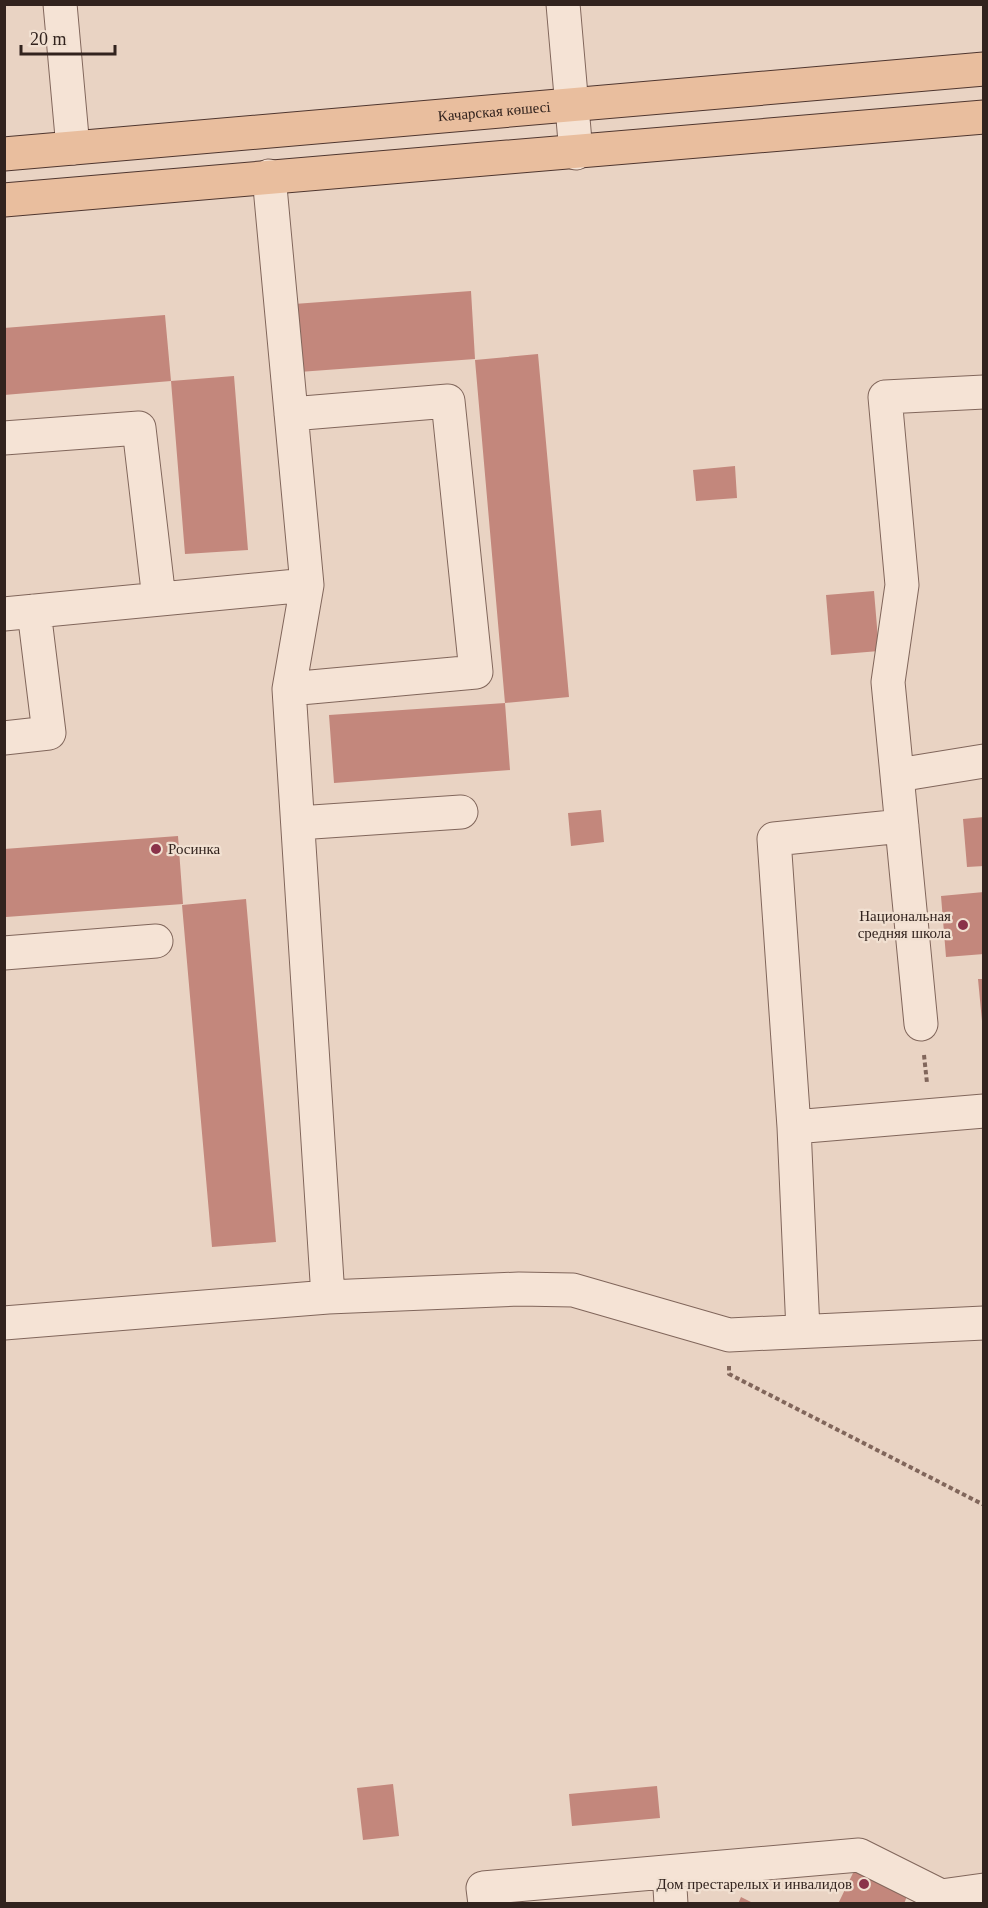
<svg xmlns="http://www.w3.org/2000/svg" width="988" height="1908" font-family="Georgia,serif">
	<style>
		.building { fill: #c3877c }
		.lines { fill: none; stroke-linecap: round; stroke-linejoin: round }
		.minor-casing { stroke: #81665b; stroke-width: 35 }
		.major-casing { stroke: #4f362f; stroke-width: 35 }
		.path { stroke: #81665b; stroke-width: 4; stroke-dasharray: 4.5 3; stroke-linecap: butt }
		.minor { stroke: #f5e3d5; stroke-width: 33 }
		.major { stroke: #e9be9e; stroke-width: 33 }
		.poi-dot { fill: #8a3249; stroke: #f1e0d1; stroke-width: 2 }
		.labels { text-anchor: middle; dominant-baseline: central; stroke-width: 4.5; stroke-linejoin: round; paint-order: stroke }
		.street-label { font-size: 15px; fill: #32231e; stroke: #f1e0d1 }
		.poi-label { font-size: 15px; fill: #32231e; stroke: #f1e0d1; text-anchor: end }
	</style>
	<rect width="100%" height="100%" fill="#e9d3c3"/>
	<path class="building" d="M471 291 475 359 299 372 294 304Z
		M165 315 171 381 4 395V328Z
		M538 354 569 697 505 703 475 360Z
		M234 376 248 550 185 554 171 381Z
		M735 466 737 498 696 501 693 470Z
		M874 591 879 651 831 655 826 595Z
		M505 703 510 770 334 783 329 715Z
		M601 810 604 842 571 846 568 813Z
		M984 817V866L967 867 963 819Z
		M178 836 183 904 6 917 4 849Z
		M984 892V954L946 957 941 896Z
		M246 899 276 1242 212 1247 182 905Z
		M978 979H984V1021H982Z
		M393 1784 399 1836 363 1840 357 1788Z
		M657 1786 660 1818 572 1826 569 1794Z
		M854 1871 907 1896 904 1904H838Z
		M741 1897 755 1904H738Z"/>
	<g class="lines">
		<defs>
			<path id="minor" d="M60 4 73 148
				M563 4 576 153
				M269 176 307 585 289 689 328 1297
				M4 438 139 428 159 599
				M4 614 307 585
				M289 689 476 672 448 401 291 414
				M4 738 49 733 34 611
				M898 775 984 761
				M298 823 461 812
				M4 953 156 941
				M921 1024 888 682 902 585 885 397 984 392
				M794 1127 984 1111
				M4 1323 328 1297 519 1289 573 1290 729 1335 984 1323
				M803 1331 794 1127 774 839 902 826
				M669 1872 671 1904
				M485 1904 483 1888 859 1855 941 1896 984 1890"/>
			<g id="major">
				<path id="s1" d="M4 154 984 69"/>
				<path d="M4 200C331 170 657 146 984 117"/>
			</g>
		</defs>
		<use href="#minor" class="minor-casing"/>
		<use href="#major" class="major-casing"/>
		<path class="path" d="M924 1055 927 1083
			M729 1366V1374L984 1505"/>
		<use href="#minor" class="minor"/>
		<use href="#major" class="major"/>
	</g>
	<g class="poi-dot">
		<circle cx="156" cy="849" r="6"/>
		<circle cx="963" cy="925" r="6"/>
		<circle cx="864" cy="1884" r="6"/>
	</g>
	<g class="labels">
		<g class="street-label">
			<text stroke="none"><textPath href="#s1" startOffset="492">Качарская көшесі</textPath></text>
		</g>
		<g class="poi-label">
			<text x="168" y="849" text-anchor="start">Росинка</text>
			<text x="951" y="916">Национальная<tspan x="951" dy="17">средняя школа</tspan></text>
			<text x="852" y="1884">Дом престарелых и инвалидов</text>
		</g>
	</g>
	<rect width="988" height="1908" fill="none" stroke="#32231e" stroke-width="12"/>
	<path d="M21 45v9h94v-9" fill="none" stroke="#32231e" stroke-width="3"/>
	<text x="30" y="45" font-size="18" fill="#32231e" stroke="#f1e0d1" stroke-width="4.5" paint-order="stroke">20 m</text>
</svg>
